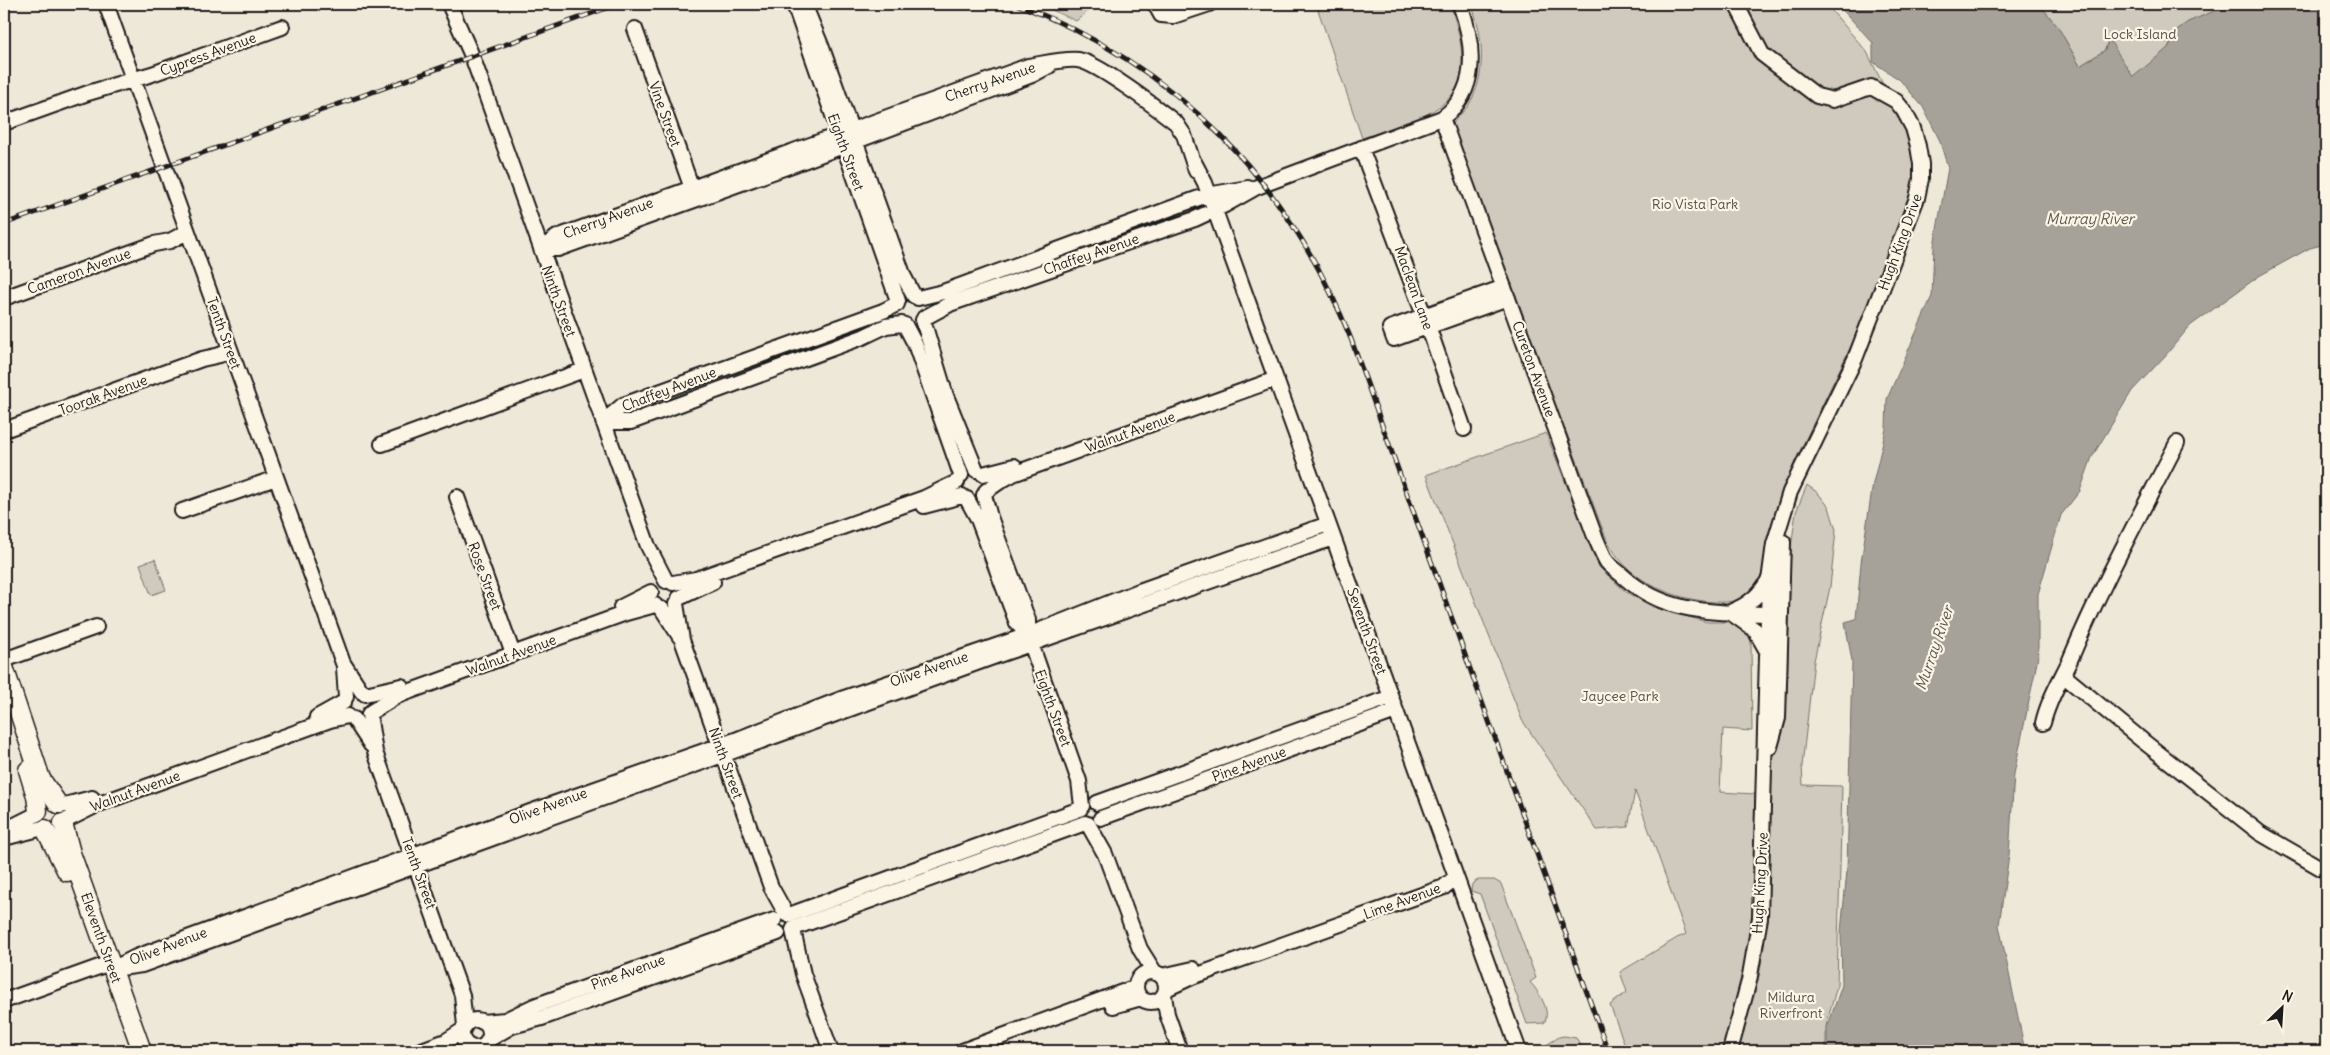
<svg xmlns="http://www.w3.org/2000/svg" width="2330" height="1055" font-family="Delius,sans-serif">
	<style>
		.green { fill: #cfcabd; stroke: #76736c }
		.water { fill: #a7a299; stroke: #6f6c67 }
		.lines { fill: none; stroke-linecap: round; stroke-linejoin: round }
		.minor-casing { stroke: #1c1c1c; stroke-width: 18 }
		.major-casing { stroke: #1c1c1c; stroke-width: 21 }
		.minor { stroke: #fcf5e5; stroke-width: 14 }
		.major { stroke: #fcf5e5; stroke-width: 18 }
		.rail-casing { stroke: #1c1c1c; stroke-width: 5 }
		.rail { stroke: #fcf5e5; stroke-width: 3; stroke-dasharray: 9; stroke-linecap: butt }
		.labels { text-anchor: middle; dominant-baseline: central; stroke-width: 4.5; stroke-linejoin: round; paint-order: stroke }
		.park-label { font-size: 14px; fill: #52504c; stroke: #fcf5e5 }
		.street-label { font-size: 14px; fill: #1c1c1c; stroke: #fcf5e5 }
		.water-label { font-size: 15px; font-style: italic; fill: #5b5854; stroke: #fcf5e5 }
	</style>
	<rect width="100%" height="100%" fill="#eee8d9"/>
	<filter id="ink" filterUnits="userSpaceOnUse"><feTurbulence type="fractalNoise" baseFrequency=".02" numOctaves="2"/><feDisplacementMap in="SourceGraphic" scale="10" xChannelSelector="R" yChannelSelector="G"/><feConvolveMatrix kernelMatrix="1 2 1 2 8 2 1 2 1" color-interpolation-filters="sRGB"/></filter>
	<g filter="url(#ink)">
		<path class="green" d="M1039 4H1097L1076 21Z
			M1316 4H1450C1484 102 1444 111 1362 138Z
			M1471 4H1826L1867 52 1911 141 1915 171 1909 210 1868 311 1795 461 1778 505 1761 577C1752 598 1737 603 1715 602 1676 600 1632 583 1611 547 1603 533 1598 516 1592 501 1583 477 1574 453 1565 429L1563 430 1452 128C1453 119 1463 113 1468 106 1487 77 1484 35 1471 4Z
			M2039 4H2236L2188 22 2173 36 2168 48 2133 78 2108 40 2105 50 2080 66 2058 27Z
			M1190 208 1191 214 1120 238 1118 233Z
			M1546 433 1599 567 1626 592 1653 607 1707 622H1735L1747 631 1751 642 1752 731 1723 729 1720 792 1755 794 1753 902 1747 952 1723 1051H1627L1610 1005 1627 992 1620 972 1677 938 1686 934 1635 791 1628 827 1597 830 1522 720 1426 475Z
			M1807 485 1818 493 1829 507 1836 530 1830 587 1814 661 1802 766 1803 785 1842 786 1837 986 1826 1026V1051H1737L1759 976 1764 946 1768 905 1770 777 1774 752 1783 729 1787 695 1791 547 1796 512Z
			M155 559 166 590 151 595 140 564Z
			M1478 880H1494L1501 884 1536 978 1530 982C1538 991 1552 1011 1544 1023L1527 1024 1480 894 1471 891 1472 884Z
			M1564 1036 1576 1038 1585 1051H1537L1559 1037Z"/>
		<path class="water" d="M1837 4H2039L2058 27 2080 66 2105 50 2109 39 2133 77 2168 48 2178 29 2188 22 2219 9 2236 4H2326V244L2310 248 2259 276 2190 326 2165 356 2132 391 2092 457 2080 491 2061 515 2038 594V657L2014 774 2009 855 1999 925 2025 1051H1827V1028L1842 985 1841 931 1847 871 1852 661 1845 622 1856 619 1861 563 1873 483 1886 429 1887 399 1932 296 1934 246 1948 168 1939 139 1923 107 1900 80 1873 62V43Z"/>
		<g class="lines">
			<defs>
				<path id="minor" d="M106 4 343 663 362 692
					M449 4 472 56 648 546 666 581
					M794 4 898 301
					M804 4 822 48 904 277 914 296
					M1155 4 1161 15 1173 16 1209 4
					M635 29 694 194
					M1442 118 1594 534C1598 543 1602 554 1607 562 1612 568 1619 572 1624 577 1670 618 1722 611 1780 615
					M4 123 88 93 152 74 282 27
					M1361 148 1428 326 1464 429
					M1194 162 1205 183 1519 1051
					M541 249 557 237 1028 66C1042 64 1066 58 1078 60 1098 63 1158 109 1176 123L1184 135 1196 171
					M541 249H558L806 160 1032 75 1049 66
					M1504 287 1390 328 1394 339 1508 298
					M4 298 154 244 170 241 187 232
					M918 298 943 292 1207 195 1248 188
					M924 318 950 304 1195 219 1225 205 1257 187 1442 118C1480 91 1474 43 1460 4
					M923 320 946 396 976 470
					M905 325 915 344 961 475
					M603 422 623 405 883 311 897 304
					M603 422H631L863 337 886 326 902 324
					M4 430 202 359 220 355 229 348
					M382 444 584 370
					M983 474 1014 466
					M986 491 1002 480 1013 474 1276 379
					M984 495 990 517 1028 620V635L1079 781 1082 806
					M457 497 513 654
					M967 499 978 519 1017 623 1028 635
					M924 506 962 496
					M182 511 276 478
					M673 583 696 579 924 498 957 482
					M679 598 713 582
					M676 604 682 640 771 887 786 914
					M621 607 651 592
					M662 609 680 637
					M1732 611C1749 605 1760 595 1769 579
					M1731 613 1755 630 1767 651
					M4 660 96 627
					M344 668 346 697
					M2063 675 2143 741 2260 833 2326 871
					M365 694 401 686
					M371 712 397 696 626 613 655 605
					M369 714 375 752 462 995 465 1026
					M317 717 344 702
					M354 719 371 745
					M2043 723C2048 701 2060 681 2070 660 2101 586 2140 515 2177 443
					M1770 747 1778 718 1783 542
					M1097 803 1391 697
					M61 806 92 798
					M1101 818 1396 711
					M65 821 99 804 330 720 348 716
					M1088 824 1105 854 1140 949 1155 973
					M7 829 37 814
					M4 838 43 828
					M789 915 1080 809
					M794 928 1085 823
					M793 930 803 974 831 1051
					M120 965 136 957 530 812 738 739 844 698 1028 635 1139 591 1328 524
					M113 969 142 965 996 656 1333 538
					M1136 987a15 15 0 1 1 30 0a15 15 0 1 1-30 0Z
					M1162 976 1193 969
					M1166 989 1192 977 1444 887 1456 877
					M1164 996 1167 1014 1180 1051
					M4 1001 110 963
					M1113 1006 1141 998
					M462 1034a14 14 0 1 1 28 0a14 14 0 1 1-28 0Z
					M482 1022 505 1020 534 1006 774 920
					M488 1040 512 1026 542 1018 778 933
					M419 1051 446 1041 463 1030
					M962 1051 1136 987
					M1730 1051 1749 981 1760 918 1769 581 1774 544 1790 492 1855 359 1917 198 1921 179V164L1918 146 1913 128 1904 111 1896 101 1871 87 1833 100 1817 96 1762 54 1736 4"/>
				<g id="major">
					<path d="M4 667 41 779 58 804"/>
					<path d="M28 770 36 796 38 811"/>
					<path id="s1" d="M63 823 71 853 142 1051"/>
					<path d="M45 829 67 872"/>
				</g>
			</defs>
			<use href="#minor" class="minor-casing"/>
			<use href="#major" class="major-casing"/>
			<use href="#minor" class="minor"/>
			<use href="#major" class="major"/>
			<defs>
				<path id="rail" d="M1016 4C1177 65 1288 181 1351 339L1608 1051
					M4 224 618 4"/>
			</defs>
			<use href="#rail" class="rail-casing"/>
			<use href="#rail" class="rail"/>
		</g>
	</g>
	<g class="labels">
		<g class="park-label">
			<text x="2140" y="34">Lock Island</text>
			<text x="1695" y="204">Rio Vista Park</text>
			<text x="1620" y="696">Jaycee Park</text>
			<text x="1791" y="997">Mildura<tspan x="1791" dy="16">Riverfront</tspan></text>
		</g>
		<g class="street-label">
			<text transform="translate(208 54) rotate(-20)">Cypress Avenue</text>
			<text transform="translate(990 82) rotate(-19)">Cherry Avenue</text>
			<text transform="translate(665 114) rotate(70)">Vine Street</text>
			<text transform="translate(846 152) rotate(70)">Eighth Street</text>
			<text transform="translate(608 218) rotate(-20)">Cherry Avenue</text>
			<text transform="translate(1900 242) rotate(-70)">Hugh King Drive</text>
			<text transform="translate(1091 254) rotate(-19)">Chaffey Avenue</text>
			<text transform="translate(79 271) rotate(-20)">Cameron Avenue</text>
			<text transform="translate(1414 288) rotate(70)">Maclean Lane</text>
			<text transform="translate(559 301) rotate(70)">Ninth Street</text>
			<text transform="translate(224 333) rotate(70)">Tenth Street</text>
			<text transform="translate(1534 369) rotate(70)">Cureton Avenue</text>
			<text transform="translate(669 389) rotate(-21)">Chaffey Avenue</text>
			<text transform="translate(103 395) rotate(-20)">Toorak Avenue</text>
			<text transform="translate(1130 432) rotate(-20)">Walnut Avenue</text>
			<text transform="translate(485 576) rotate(70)">Rose Street</text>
			<text transform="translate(1367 631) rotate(70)">Seventh Street</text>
			<text transform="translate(511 655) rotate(-20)">Walnut Avenue</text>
			<text transform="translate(929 669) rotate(-19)">Olive Avenue</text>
			<text transform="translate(1053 708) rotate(70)">Eighth Street</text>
			<text transform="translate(726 763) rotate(70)">Ninth Street</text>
			<text transform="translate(1249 764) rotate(-20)">Pine Avenue</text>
			<text transform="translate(135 791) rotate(-20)">Walnut Avenue</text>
			<text transform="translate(548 806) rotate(-20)">Olive Avenue</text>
			<text transform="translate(419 873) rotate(70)">Tenth Street</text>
			<text transform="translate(1760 883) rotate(-87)">Hugh King Drive</text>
			<text transform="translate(1402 901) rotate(-20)">Lime Avenue</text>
			<text stroke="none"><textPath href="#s1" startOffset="121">Eleventh Street</textPath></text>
			<text transform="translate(168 946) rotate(-21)">Olive Avenue</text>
			<text transform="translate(628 972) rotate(-20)">Pine Avenue</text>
		</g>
		<g class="water-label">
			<text x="2090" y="218">Murray River</text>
			<text transform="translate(1934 648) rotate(-71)">Murray River</text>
		</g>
	</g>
	<rect width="2330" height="1055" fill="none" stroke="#fcf5e5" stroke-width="20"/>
	<rect x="10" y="10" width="2310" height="1035" fill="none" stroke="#1c1c1c" stroke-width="2" filter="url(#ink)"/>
	<g transform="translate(2282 1008) rotate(25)" stroke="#fcf5e5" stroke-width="4" paint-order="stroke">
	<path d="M0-4L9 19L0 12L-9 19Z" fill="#1c1c1c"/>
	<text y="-8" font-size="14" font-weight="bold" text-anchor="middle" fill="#1c1c1c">N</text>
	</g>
</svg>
